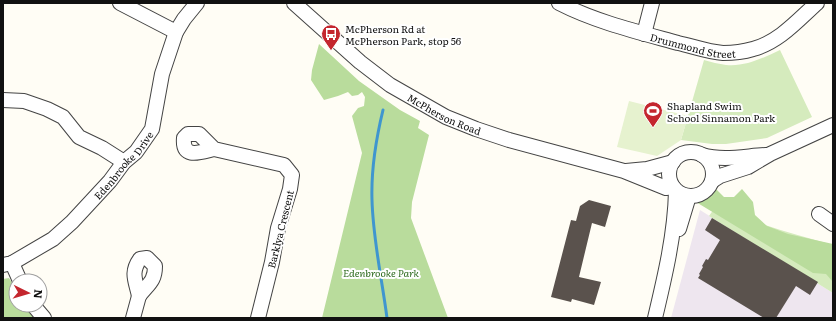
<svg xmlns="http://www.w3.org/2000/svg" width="836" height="321" font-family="Literata,serif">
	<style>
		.industrial { fill: #eee6ef }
		.green { fill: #d5ebbd }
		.forest { fill: #b9dc9c }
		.pitch { fill: #e6f2cf }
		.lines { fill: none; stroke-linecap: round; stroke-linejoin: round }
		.stream { stroke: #3f96cf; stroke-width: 3 }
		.building { fill: #5a524d }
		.minor-casing { stroke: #444; stroke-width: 16 }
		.minor { stroke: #fff; stroke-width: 14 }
		.labels { text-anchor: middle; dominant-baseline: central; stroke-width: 4; stroke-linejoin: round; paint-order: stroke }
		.poi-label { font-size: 10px; fill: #111; stroke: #fff; text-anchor: start }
		.street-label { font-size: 10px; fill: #111; stroke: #fff }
		.park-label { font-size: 10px; font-style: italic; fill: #2f6b1f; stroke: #fff }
	</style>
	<rect width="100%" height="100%" fill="#fffdf5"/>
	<path class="industrial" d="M700 210 833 293V318H671Z"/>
	<path class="green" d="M780 50 812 117 767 138 726 144H712L681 140 704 60C711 62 719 64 726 65 745 67 763 58 780 50Z
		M716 206C753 223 794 234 833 245V293L709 216Z"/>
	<path class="forest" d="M319 44 359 81 400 110 420 121 418 128 429 135 412 202 411 218 448 318H322L362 153 352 116 358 108 364 106 365 97 362 92 358 95 352 96 348 92 338 96 324 100 311 80 312 70Z
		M712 185 724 197H734L742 189 753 202 755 215 767 226 788 234 833 244V282L826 274 813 273 696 202Z
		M9 278 16 289V305H26L35 318H3V279Z"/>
	<path class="pitch" d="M629 101 688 116 681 140 657 156 617 147Z"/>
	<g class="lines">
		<path class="stream" d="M383 110C376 139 371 170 372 200 373 240 382 279 387 318"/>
	</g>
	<path class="building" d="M589 200 611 206 605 227 592 223 579 277 601 282 594 305 572 299 571 302 551 297 571 220 576 221 580 206Z
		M712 218 818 282 810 295 796 286 776 318H764L698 278 700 275 699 274 703 267 702 266 706 259 708 260 720 240 705 230Z"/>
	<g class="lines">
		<defs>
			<g id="minor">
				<path d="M120 3 176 32"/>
				<path id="s1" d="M294 3 360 62 390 85 446 117 476 129 509 140 624 171 666 188 673 187"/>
				<path id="s2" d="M559 3C596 22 638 32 678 43 692 46 708 52 723 53 733 53 743 52 753 49 779 42 797 21 817 3"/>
				<path d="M644 34 652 3"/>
				<path d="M3 100 24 101 47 109 63 117 79 137 102 148 124 162"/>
				<path d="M214 149C201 152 182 160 184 138L188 134H199L214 149 284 165 292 175 290 189 278 228 272 262 258 318"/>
				<circle cx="691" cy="174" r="22"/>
				<path d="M702 155C723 161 745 156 766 155"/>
				<path d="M626 171 647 169 673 162"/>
				<path d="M712 181 720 176 748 167 770 154 833 125"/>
				<path d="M819 214 833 224"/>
				<path d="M679 229 689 196"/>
				<path d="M147 258 155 266C155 282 148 284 139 296 136 281 130 273 140 259Z"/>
				<path d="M12 263 20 281"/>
				<path id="s3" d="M3 265 12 263 53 239 72 222 110 181 124 162 136 152 152 129 162 74 176 32 184 19 197 3"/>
				<path d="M33 305 44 318"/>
				<path d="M133 318 139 296"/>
				<path d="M655 318C665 276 675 234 676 191"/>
			</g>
		</defs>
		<use href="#minor" class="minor-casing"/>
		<use href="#minor" class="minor"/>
	</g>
	<defs>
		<symbol id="bus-pin" viewBox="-11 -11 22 30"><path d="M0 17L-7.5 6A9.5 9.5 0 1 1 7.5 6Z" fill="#c4262e" stroke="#fff"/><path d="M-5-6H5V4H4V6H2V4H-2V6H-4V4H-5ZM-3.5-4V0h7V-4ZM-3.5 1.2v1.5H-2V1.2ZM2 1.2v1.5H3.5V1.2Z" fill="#fff"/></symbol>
		<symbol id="stadium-pin" viewBox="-11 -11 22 30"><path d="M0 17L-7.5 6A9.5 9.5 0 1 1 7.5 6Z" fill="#c4262e" stroke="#fff"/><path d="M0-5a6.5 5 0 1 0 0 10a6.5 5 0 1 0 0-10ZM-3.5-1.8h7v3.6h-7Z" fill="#fff"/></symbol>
	</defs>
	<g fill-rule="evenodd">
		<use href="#bus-pin" x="320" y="23" width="22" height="30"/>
		<use href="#stadium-pin" x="642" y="100" width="22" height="30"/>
	</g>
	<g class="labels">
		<g class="poi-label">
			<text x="345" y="28">McPherson Rd at<tspan x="345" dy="12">McPherson Park, stop 56</tspan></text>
			<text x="667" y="105">Shapland Swim<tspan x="667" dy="12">School Sinnamon Park</tspan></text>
		</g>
		<g class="street-label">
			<text stroke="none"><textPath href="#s2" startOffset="141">Drummond Street</textPath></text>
			<text stroke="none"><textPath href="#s1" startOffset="188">McPherson Road</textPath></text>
			<text stroke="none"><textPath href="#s3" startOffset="159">Edenbrooke Drive</textPath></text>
			<text transform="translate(280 229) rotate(-76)">Barklya Crescent</text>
		</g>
		<g class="park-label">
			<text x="381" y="272">Edenbrooke Park</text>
		</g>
	</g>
	<rect width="836" height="321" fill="none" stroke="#111111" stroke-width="8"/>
	<g transform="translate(28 293) rotate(95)"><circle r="19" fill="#ffffff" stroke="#a0a0a0"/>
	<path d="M0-3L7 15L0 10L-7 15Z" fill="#c4262e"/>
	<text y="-6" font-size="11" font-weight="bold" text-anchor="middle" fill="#111111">N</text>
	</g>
</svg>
